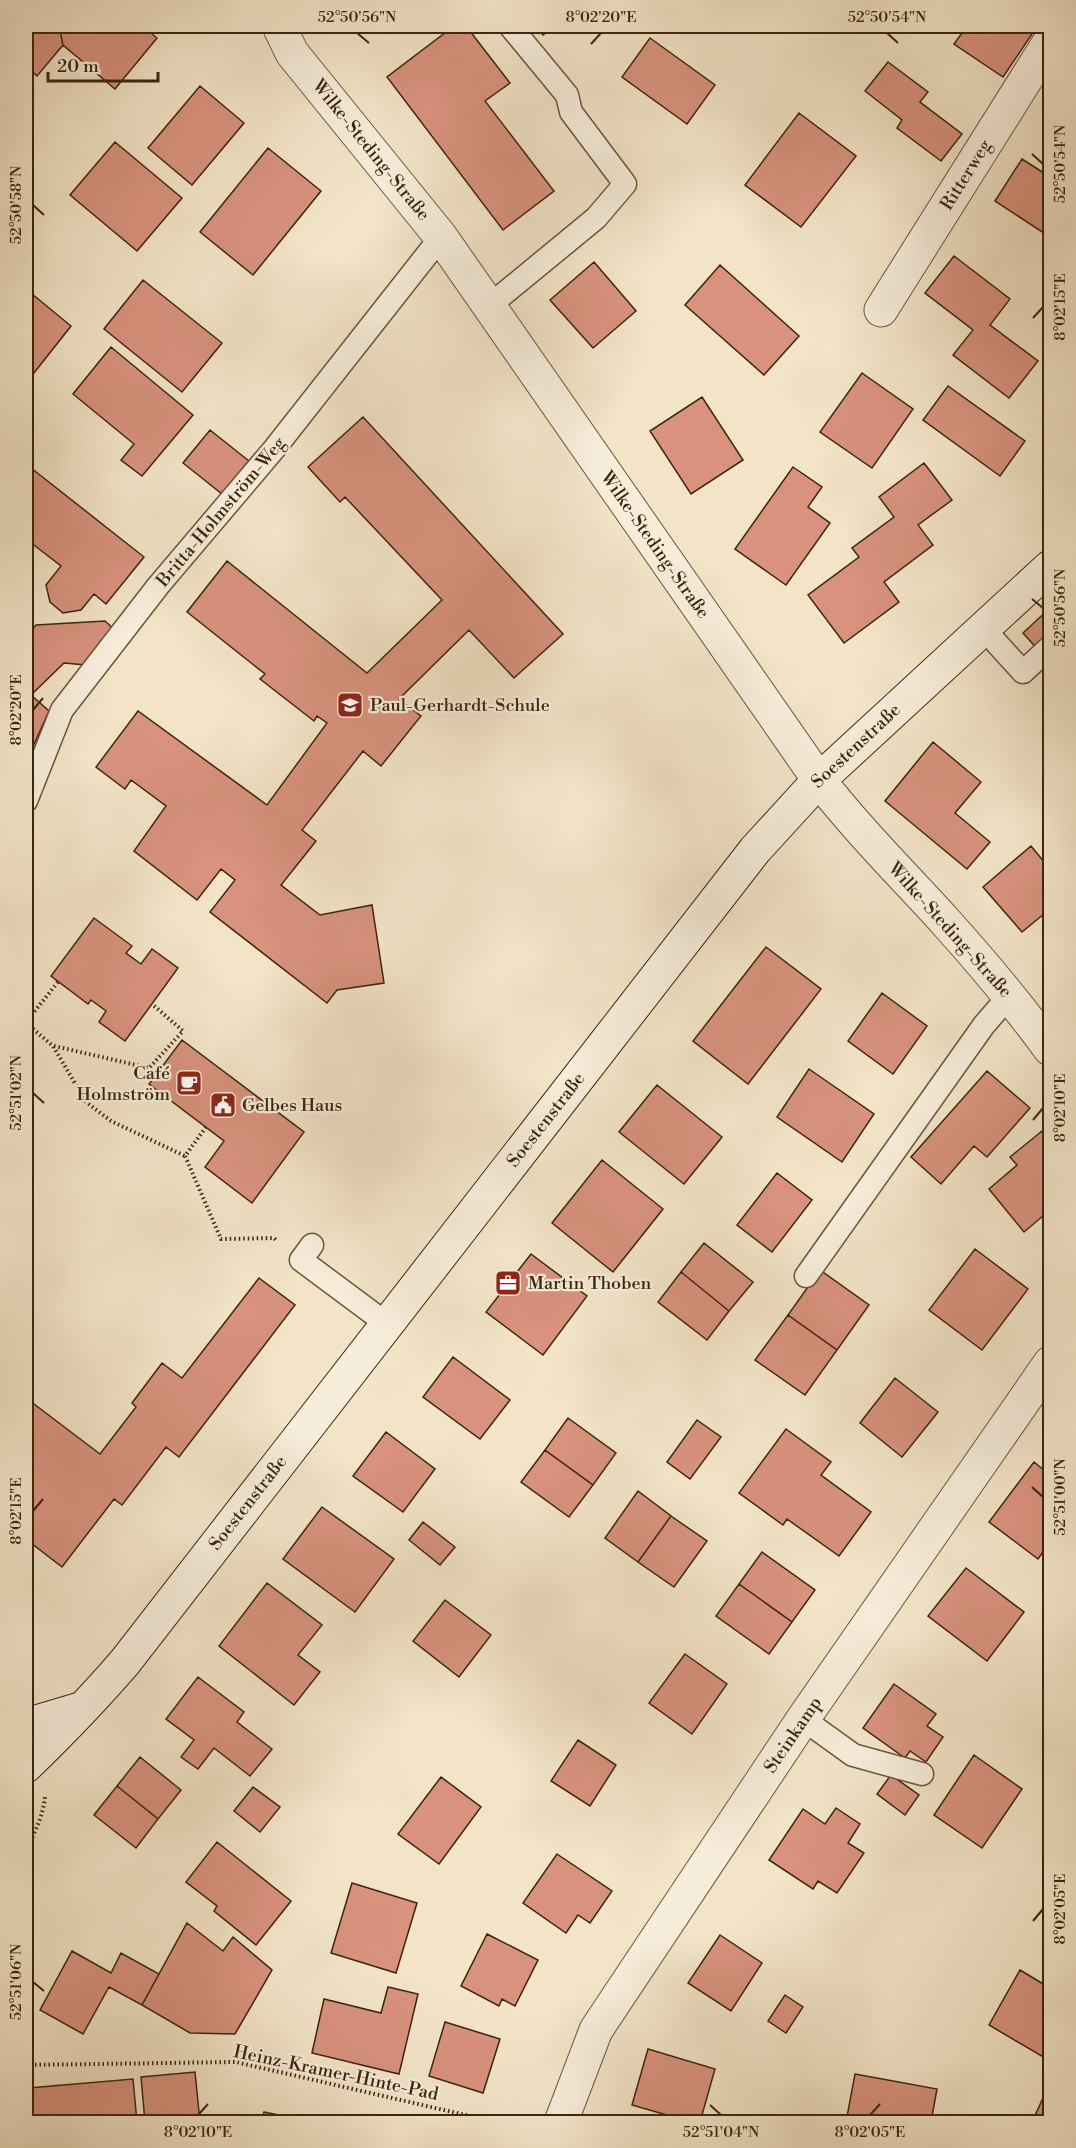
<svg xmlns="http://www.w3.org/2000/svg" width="1076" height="2148" font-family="'Libre Bodoni',serif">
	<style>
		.building { fill: #d8927e; stroke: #3b250e; stroke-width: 1.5 }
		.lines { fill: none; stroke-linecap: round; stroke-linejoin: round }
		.lane-casing { stroke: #69553c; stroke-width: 25 }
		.street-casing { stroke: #69553c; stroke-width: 35 }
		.secondary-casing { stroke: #3b250e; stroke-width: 35 }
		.path { stroke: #3b250e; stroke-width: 4; stroke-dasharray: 1.5 3; stroke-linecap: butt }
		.lane { stroke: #f7eddb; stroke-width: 22 }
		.street { stroke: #f7eddb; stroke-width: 33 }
		.secondary { stroke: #f7eddb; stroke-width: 33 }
		.ticks { fill: none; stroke: #3b250e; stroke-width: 2 }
		.labels { text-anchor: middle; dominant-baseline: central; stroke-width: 4.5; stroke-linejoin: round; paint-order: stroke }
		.street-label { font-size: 18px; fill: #3b250e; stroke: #f7eddb }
		.poi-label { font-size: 18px; fill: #3b250e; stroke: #f7eddb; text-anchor: start }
		.neatline { fill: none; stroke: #3b250e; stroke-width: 2 }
		.ticks-label { font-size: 15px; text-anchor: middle; fill: #3b250e }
	</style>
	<rect width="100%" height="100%" fill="#f3e4c8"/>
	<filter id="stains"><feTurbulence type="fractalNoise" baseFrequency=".00333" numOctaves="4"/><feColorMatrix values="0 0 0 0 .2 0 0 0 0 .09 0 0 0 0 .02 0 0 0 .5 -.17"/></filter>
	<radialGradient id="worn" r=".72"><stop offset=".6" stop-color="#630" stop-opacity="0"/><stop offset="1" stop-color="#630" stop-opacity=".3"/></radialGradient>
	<path class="building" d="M26 26H59L63 45 37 76 26 66Z
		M59 26H142L157 38 115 89 63 45Z
		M454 26H466L510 83 485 101 554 191 503 230 387 77Z
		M536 26H556L543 35Z
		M967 26H1020L1032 34 1003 77 954 44Z
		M650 38 715 85 687 124 622 77Z
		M888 62 928 92 920 102 962 134 941 161 897 128 902 120 865 91Z
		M200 86 244 123 192 185 148 148Z
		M799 113 856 156 801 227 745 185Z
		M115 142 182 198 137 251 70 195Z
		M268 148 321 191 253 275 200 232Z
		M1022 159 1050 177V237L995 201Z
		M954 256 1010 299 990 325 1038 361 1009 398 953 355 973 330 925 293Z
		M594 262 636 311 593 348 550 300Z
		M720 265 799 336 764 375 685 305Z
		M143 280 222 343 182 392 104 329Z
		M26 289 71 326 26 383Z
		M111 347 193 415 142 476 121 460 134 444 73 394Z
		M862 373 913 409 872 468 820 432Z
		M948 386 1025 441 1000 476 923 420Z
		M702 397 743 460 691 494 650 431Z
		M363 417 563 634 514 678 469 630 399 699 421 716 381 766 363 751 302 830 316 841 281 885 320 915 372 905 384 983 337 990 327 1003 210 912 235 880 221 869 197 900 134 851 166 806 131 780 125 789 96 767 138 711 267 805 327 723 317 716 314 721 260 679 265 674 187 612 227 561 367 673 442 600 345 497 340 502 308 467Z
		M210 430 249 461 222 494 183 463Z
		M924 463 952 500 918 525 933 545 884 582 899 602 844 643 808 595 859 557 852 548 894 517 879 497Z
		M26 464 144 557 106 604 94 594 81 610 63 613 50 602 46 585 61 566 26 539Z
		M793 467 822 487 808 507 830 523 786 585 735 549Z
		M1050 608V663L1023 633Z
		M105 621 116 631 86 665 64 663 31 695 49 711 26 762V637L36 625Z
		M933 742 981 782 955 813 990 842 967 869 885 801Z
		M1031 846 1050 869V909L1022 932 983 887Z
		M94 918 132 946 126 953 141 964 152 949 178 968 125 1041 99 1022 106 1011 91 1000 88 1004 51 976Z
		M766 947 821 989 748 1084 693 1041Z
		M882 993 927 1026 893 1074 848 1041Z
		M182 1040 304 1132 252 1203 205 1167 224 1141 149 1084Z
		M809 1069 874 1114 842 1162 777 1117Z
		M987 1071 1030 1108 987 1157 974 1146 941 1184 911 1157Z
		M657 1085 722 1137 684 1184 619 1132Z
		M1042 1131 1050 1141V1210L1024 1232 989 1189 1017 1165 1010 1157Z
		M602 1160 663 1209 613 1272 552 1223Z
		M777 1173 812 1200 772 1252 737 1225Z
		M704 1243 753 1282 729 1311 681 1272Z
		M975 1249 1028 1289 982 1350 929 1310Z
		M531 1254 587 1296 543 1355 486 1312Z
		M820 1270 869 1305 837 1350 788 1315Z
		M681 1272 729 1311 707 1340 658 1302Z
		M259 1278 295 1305 179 1457 166 1447 122 1505 114 1499 62 1567 27 1540 26 1542V1398L100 1454 136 1407 132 1403 162 1363 182 1378Z
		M788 1315 837 1350 805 1395 755 1360Z
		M453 1357 510 1400 480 1439 423 1397Z
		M895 1378 938 1412 902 1457 860 1423Z
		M568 1418 616 1453 593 1485 545 1450Z
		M697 1420 721 1437 690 1479 667 1462Z
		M786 1429 831 1462 821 1475 871 1512 839 1556 787 1519 783 1525 739 1493Z
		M386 1432 435 1469 403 1512 353 1476Z
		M545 1450 593 1485 569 1517 521 1482Z
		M1034 1462 1050 1475V1542L1038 1559 989 1522Z
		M638 1491 671 1516 638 1562 605 1538Z
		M322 1507 394 1559 355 1612 283 1559Z
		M671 1516 707 1541 674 1587 638 1562Z
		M423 1522 455 1547 440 1565 409 1540Z
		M762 1552 815 1590 792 1622 739 1584Z
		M966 1568 1024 1612 987 1661 928 1616Z
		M267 1583 322 1625 298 1655 320 1672 294 1705 219 1646Z
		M739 1584 792 1622 769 1654 716 1616Z
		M445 1600 491 1635 459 1677 413 1641Z
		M685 1654 727 1684 692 1734 649 1703Z
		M198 1677 244 1712 237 1722 272 1749 250 1776 214 1748 198 1769 181 1757 194 1740 166 1719Z
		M894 1684 936 1714 927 1726 943 1737 926 1762 910 1751 905 1758 863 1728Z
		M578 1740 616 1765 590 1806 551 1781Z
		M974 1755 1022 1789 982 1848 934 1815Z
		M140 1757 181 1790 158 1819 117 1786Z
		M891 1775 919 1795 905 1815 877 1794Z
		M441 1777 481 1807 439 1864 398 1834Z
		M117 1786 158 1819 136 1848 94 1815Z
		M253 1787 280 1807 260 1832 234 1811Z
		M836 1808 860 1824 848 1843 864 1853 837 1893 818 1881 813 1889 769 1860 803 1809 825 1824Z
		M217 1842 291 1901 256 1945 214 1911 217 1906 186 1882Z
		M557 1854 612 1891 590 1923 578 1915 566 1933 523 1903Z
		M352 1883 417 1903 396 1973 331 1953Z
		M187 1923 223 1951 233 1937 272 1970 235 2034 190 2033 142 2005Z
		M487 1934 538 1960 515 2006 502 1999 499 2006 461 1986Z
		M720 1935 762 1963 731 2011 688 1983Z
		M72 1951 111 1973 121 1953 159 1974 142 2005 109 1987 83 2034 40 2010Z
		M1020 1970 1050 1988V2061L989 2025Z
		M388 1987 418 1994 399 2074 312 2053 324 1999 381 2013Z
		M785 1995 803 2007 786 2033 768 2021Z
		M445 2022 500 2039 483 2093 429 2076Z
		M648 2049 715 2069 700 2122H691L632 2105Z
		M195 2072 200 2122H145L141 2077Z
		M855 2074 937 2089 931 2122H846Z
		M133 2079 137 2122H32L29 2088Z
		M1043 2098 1050 2101V2122H1032Z
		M264 2112 314 2122H261Z"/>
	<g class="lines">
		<defs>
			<path id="lane" d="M489 306 596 218 625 184 571 112 567 95 510 26
				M983 628 1023 672 1050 647
				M26 801 62 710 158 586 275 448 441 237
				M312 1245 301 1260 387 1324
				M806 1276 984 1025 1010 995
				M803 1719 853 1755 922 1774"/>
			<path id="street" d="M279 26 292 53 441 237 819 780C857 829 901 873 943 919 981 961 1017 1004 1050 1049
				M881 310 1050 41
				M561 2122 596 2030 803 1719 1050 1363"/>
			<path id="secondary" d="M26 1725 80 1709
				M26 1766C60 1733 94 1698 125 1662L755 850 819 780 1050 567"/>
		</defs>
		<use href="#lane" class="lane-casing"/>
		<use href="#street" class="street-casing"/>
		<use href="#secondary" class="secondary-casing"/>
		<path class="path" d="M26 1022 58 982
			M26 1023 53 1046 86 1102 111 1121 185 1156
			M54 1046 149 1068 183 1031 152 1004
			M206 1127 185 1156 221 1239 274 1238 277 1241
			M26 1849C35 1833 43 1815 45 1797
			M26 2065 236 2062 496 2122"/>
		<use href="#lane" class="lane"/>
		<use href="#street" class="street"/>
		<use href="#secondary" class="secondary"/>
	</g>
	<path class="ticks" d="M357 33 369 43M887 33 898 43M591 44 601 33M1032 154 1043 164M33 205 44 215M1033 318 1043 307M1032 599 1043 608M33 710 43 698M33 1093 44 1103M1033 1120 1043 1108M1032 1487 1043 1497M33 1511 43 1499M1033 1921 1043 1909M33 1982 44 1991M710 2105 721 2115M198 2115 208 2104M870 2115 880 2104"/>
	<defs>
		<symbol id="school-square" viewBox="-11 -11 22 22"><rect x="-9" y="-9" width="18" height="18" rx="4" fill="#8f2418" stroke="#f7eddb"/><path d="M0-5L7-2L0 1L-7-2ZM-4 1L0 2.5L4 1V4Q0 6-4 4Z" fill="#fff"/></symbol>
		<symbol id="cafe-square" viewBox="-11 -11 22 22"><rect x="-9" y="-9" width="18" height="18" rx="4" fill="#8f2418" stroke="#f7eddb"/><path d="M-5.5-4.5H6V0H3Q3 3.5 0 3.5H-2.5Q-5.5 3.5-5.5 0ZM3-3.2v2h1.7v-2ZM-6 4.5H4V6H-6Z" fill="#fff"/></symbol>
		<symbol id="civic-square" viewBox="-11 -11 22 22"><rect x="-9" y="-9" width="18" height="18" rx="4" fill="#8f2418" stroke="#f7eddb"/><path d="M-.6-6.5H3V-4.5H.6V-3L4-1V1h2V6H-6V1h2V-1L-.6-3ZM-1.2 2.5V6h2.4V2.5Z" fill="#fff"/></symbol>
		<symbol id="office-square" viewBox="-11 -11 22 22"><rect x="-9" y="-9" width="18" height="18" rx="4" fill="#8f2418" stroke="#f7eddb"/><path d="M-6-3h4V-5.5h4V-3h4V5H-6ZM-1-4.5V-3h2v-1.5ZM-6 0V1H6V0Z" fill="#fff"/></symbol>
	</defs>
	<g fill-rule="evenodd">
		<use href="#school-square" x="335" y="690" width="30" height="30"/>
		<use href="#cafe-square" x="174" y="1068" width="30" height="30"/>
		<use href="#civic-square" x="208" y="1090" width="30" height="30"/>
		<use href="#office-square" x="493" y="1268" width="30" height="30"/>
	</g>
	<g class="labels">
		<g class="street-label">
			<text transform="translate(371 150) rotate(51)">Wilke-Steding-Straße</text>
			<text transform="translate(966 175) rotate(-58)">Ritterweg</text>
			<text transform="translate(221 512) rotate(-50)">Britta-Holmström-Weg</text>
			<text transform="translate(655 545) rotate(55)">Wilke-Steding-Straße</text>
			<text transform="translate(856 746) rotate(-43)">Soestenstraße</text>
			<text transform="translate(950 930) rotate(48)">Wilke-Steding-Straße</text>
			<text transform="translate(546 1120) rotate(-52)">Soestenstraße</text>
			<text transform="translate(248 1503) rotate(-52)">Soestenstraße</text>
			<text transform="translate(793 1735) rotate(-56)">Steinkamp</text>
			<text transform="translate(336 2073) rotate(12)">Heinz-Kramer-Hinte-Pad</text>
		</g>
		<g class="poi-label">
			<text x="370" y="705">Paul-Gerhardt-Schule</text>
			<text x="170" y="1073" text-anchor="end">Café<tspan x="170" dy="21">Holmström</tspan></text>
			<text x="242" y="1105">Gelbes Haus</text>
			<text x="528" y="1283">Martin Thoben</text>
		</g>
	</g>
	<rect width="1076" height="2148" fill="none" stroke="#f3e4c8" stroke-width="66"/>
	<path d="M48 72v9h110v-9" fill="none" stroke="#3b250e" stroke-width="3"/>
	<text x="57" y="72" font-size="18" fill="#3b250e" stroke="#f7eddb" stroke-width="4.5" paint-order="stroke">20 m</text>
	<rect x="33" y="33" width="1010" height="2082" class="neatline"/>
	<g class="ticks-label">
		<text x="357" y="22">52°50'56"N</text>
		<text x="601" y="22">8°02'20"E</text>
		<text x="887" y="22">52°50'54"N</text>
		<text transform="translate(1060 164) rotate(-90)" y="5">52°50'54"N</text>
		<text transform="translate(16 205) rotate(-90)" y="5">52°50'58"N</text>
		<text transform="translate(1060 307) rotate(-90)" y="5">8°02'15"E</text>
		<text transform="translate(1060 608) rotate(-90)" y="5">52°50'56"N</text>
		<text transform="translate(16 710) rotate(-90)" y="5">8°02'20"E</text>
		<text transform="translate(16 1093) rotate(-90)" y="5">52°51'02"N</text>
		<text transform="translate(1060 1108) rotate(-90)" y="5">8°02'10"E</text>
		<text transform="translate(1060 1497) rotate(-90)" y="5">52°51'00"N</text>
		<text transform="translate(16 1511) rotate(-90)" y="5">8°02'15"E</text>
		<text transform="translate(1060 1909) rotate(-90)" y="5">8°02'05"E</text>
		<text transform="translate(16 1982) rotate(-90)" y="5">52°51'06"N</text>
		<text x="198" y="2137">8°02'10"E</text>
		<text x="721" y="2137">52°51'04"N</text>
		<text x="870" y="2137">8°02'05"E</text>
	</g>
	<rect width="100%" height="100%" filter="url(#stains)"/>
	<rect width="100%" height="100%" fill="url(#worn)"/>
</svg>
